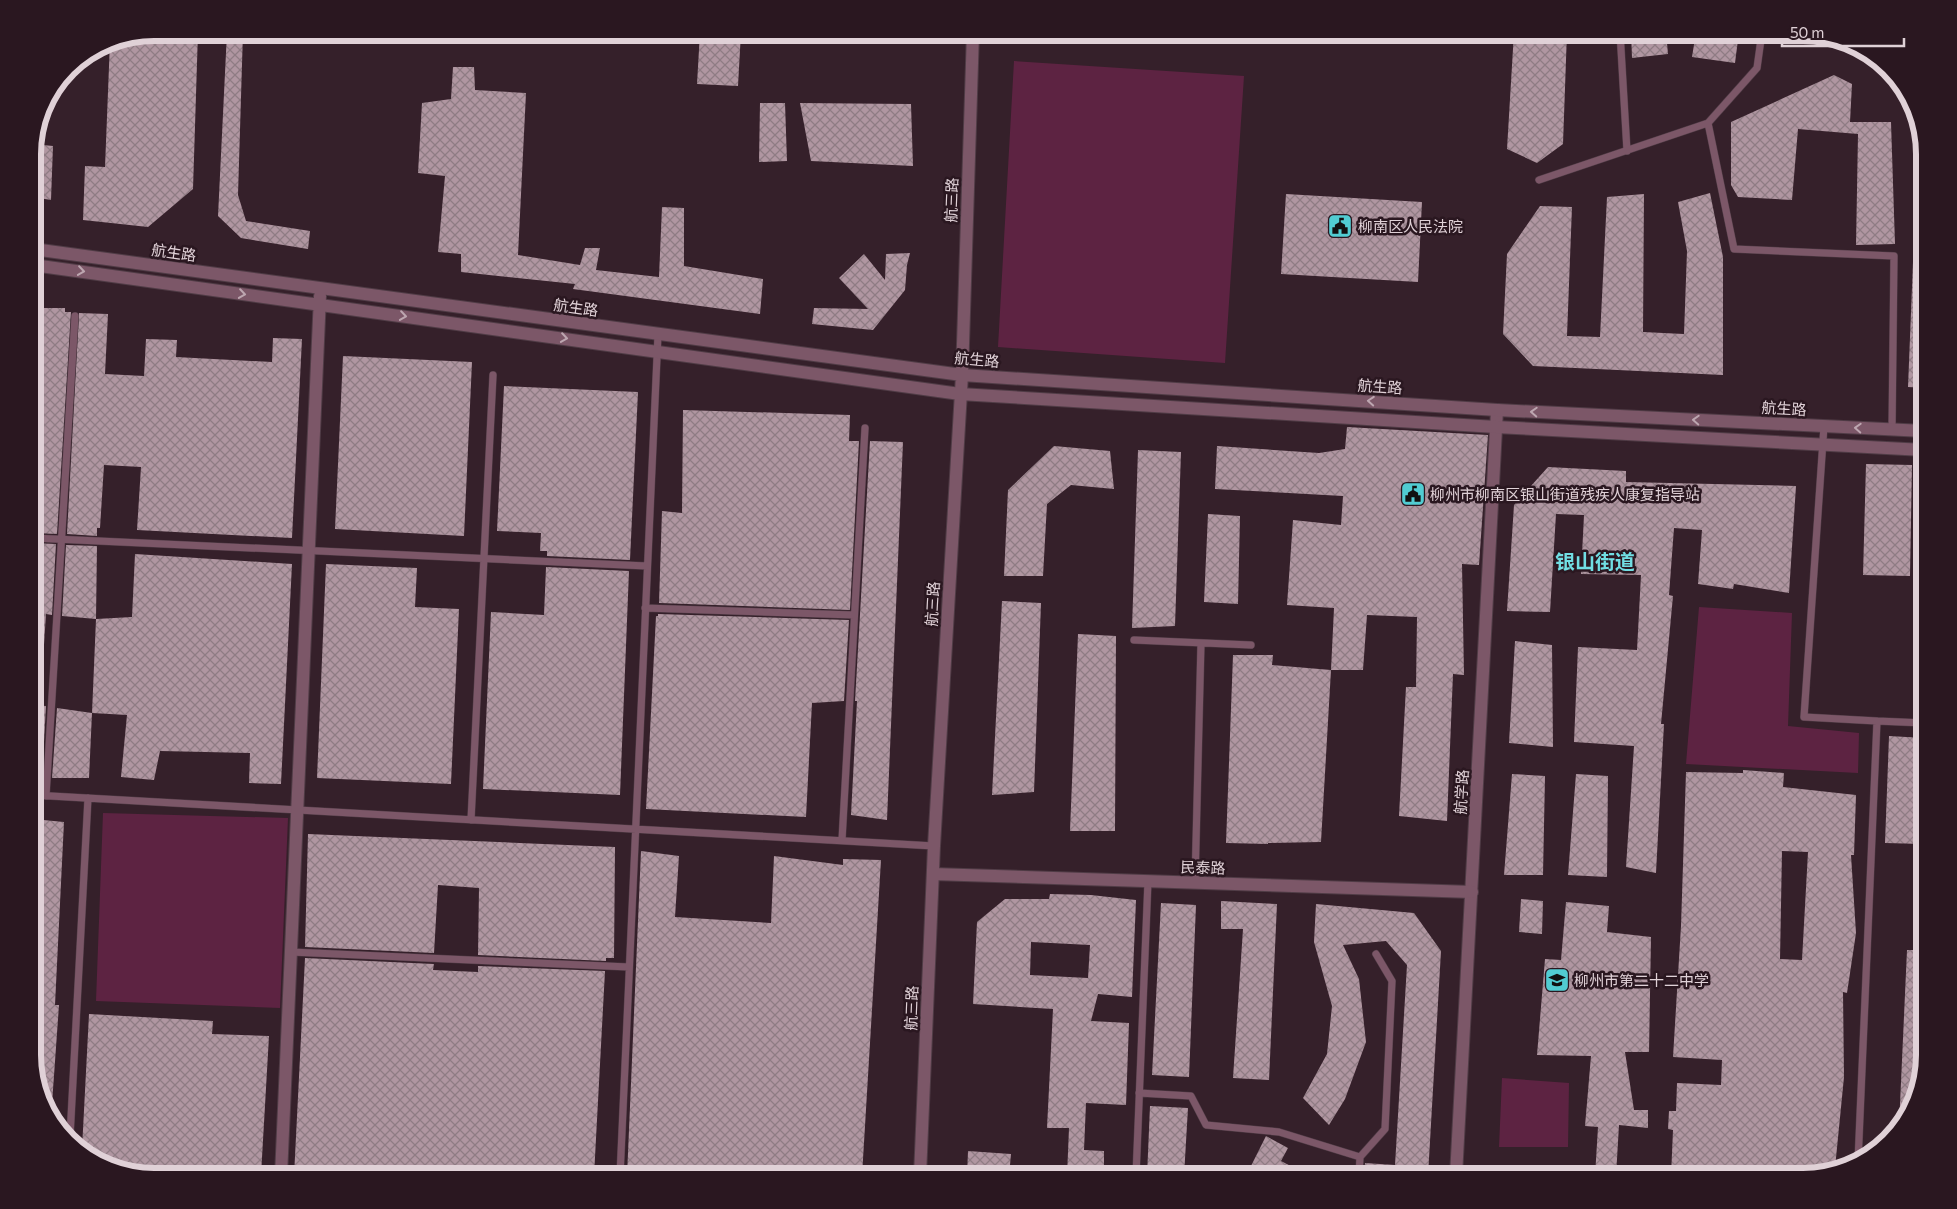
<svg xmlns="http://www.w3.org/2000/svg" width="1957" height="1209" font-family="Commissioner,'Noto Sans SC',sans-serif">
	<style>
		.park { fill: #5d2342 }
		.building { fill: url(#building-cross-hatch); fill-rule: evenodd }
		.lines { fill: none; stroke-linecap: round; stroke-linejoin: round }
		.service-casing { stroke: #503c46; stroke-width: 8 }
		.minor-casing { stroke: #503c46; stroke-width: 14 }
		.tertiary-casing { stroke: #503c46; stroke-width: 14 }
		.service { stroke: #7c5768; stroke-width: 7 }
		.minor { stroke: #7c5768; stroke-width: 12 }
		.tertiary { stroke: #7c5768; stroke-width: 12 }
		.oneway { stroke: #bda6b0 }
		.labels { text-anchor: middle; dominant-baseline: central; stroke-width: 5; stroke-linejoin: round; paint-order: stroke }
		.street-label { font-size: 15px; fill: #e0d1d7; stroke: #2a1720 }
		.poi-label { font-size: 15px; fill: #e0d1d7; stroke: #2a1720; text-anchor: start }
		.district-label { font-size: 20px; font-weight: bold; fill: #71dee3; stroke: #2a1720 }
		.rim { fill: none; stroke: #e0d1d7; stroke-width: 6 }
	</style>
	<defs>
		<pattern id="building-cross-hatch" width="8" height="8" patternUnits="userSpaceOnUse" patternTransform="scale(1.25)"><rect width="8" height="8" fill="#b096a1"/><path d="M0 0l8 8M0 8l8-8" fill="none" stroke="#8f7c84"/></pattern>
	</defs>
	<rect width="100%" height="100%" fill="#35202a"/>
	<path class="park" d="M1014 61 1244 76 1225 363 998 347Z
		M1699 607 1792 613 1788 726 1859 733 1858 773 1686 764Z
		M103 813 288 818 280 1008 96 1001Z
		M1502 1078 1569 1083 1568 1147H1499Z"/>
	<path class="building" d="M154 32H198L193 189 148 227 83 220 85 166 105 167 110 41Z
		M227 32H243L238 195 246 221 310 231 308 249 241 238 218 216Z
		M700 32H741L738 86 697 84Z
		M1514 32H1567L1563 144 1537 163 1507 149Z
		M1631 32H1666L1668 54 1632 58Z
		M1696 32H1739L1735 63 1692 57Z
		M453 67H474L475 90 526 93 518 255 580 265 585 248H600L596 270 659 277 662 207 684 208V266L763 279 760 314 573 289 575 284 461 272V254L438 252 445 176 418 173 422 103 451 99Z
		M1834 75 1852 84 1850 122H1891L1895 244 1856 245 1858 134 1798 129 1792 200 1738 197 1731 185V122Z
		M760 103H785L787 161 759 162Z
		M800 103 911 104 913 166 811 161Z
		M33 144 53 146 51 200 33 197Z
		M1710 193 1723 257V375L1533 366 1503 334 1507 254 1540 206 1572 207 1567 336 1600 337 1607 197 1644 194 1643 332 1684 334 1687 251 1678 202Z
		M1286 194 1422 202 1418 282 1281 274Z
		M910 253 907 265 905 290 873 330 812 324 814 308 868 309 839 278 864 254 885 280 886 254Z
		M1913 262H1924V388L1908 387Z
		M35 308H65V312H71L57 534 33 533V324Z
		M79 313 108 314 105 374 144 376 146 339 177 340 176 357 272 362 273 338 302 339 292 538 137 530 141 467 104 465 100 528H97V536L67 534Z
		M343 356 472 362 464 536 335 529Z
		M504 386 638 392 630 560 547 556V551H540L541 533 497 531Z
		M683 410 850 415 849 441H859L850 610 659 603 662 511 682 513Z
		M1347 427 1488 435 1479 565 1462 564 1464 675 1453 674 1447 821 1399 816 1406 687H1416L1417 617 1367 615 1363 670H1331L1334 608 1287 605 1293 520 1341 525 1343 496 1215 489 1217 446 1319 453 1345 449Z
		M870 441 903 442 887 820 851 815 857 701H855Z
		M1054 446 1110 451 1114 489 1071 485 1047 504 1043 576H1004L1008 490Z
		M1138 450 1181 452 1175 626 1132 628Z
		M1866 464 1912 465 1910 576 1863 575Z
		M1548 467 1626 471V482L1796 486 1789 593 1734 584 1733 589 1698 584 1702 530 1674 528 1669 595 1673 596 1661 724H1664L1656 873 1626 867 1634 746 1574 742 1578 647 1637 650 1641 575 1581 574 1584 515 1556 514 1550 612 1507 611 1514 505Z
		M1208 514 1240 516 1238 604 1204 602Z
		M33 543 56 544 52 615 46 614 43 660H33Z
		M66 545 97 546 96 619 62 616Z
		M135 554 292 564 281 784 249 783 250 753 160 751 154 780 121 777 127 715 92 713 96 619 132 617Z
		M326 564 417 568 415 607 459 609 451 784 317 778Z
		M546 567 629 571 620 795 483 789 491 612 544 615Z
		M1002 601 1041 603 1034 792 992 795Z
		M658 614 849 620 844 701 812 703 806 817 646 809 656 616H658Z
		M1078 634 1116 636 1115 831H1070Z
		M1515 641 1552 645 1553 747 1509 743Z
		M1233 655H1273L1272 665 1331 670 1321 842 1268 843V844L1226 843Z
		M33 705 46 706 42 778 33 777Z
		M57 708 92 713 89 778H52Z
		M1889 736 1924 738 1923 844 1885 843Z
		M1743 770 1784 773 1783 787 1856 795 1854 855H1851L1856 933 1847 993 1843 992 1844 1077 1835 1168H1782V1176H1671L1673 1130 1668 1129 1669 1111H1676L1677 1083 1721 1085 1722 1060 1673 1057 1681 926 1686 772 1743 773ZM1782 851 1808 852 1802 960 1780 959Z
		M1512 774 1545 776 1543 875H1504Z
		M1576 774 1608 776 1607 877 1568 875Z
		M33 819 64 822 55 1005H59L51 1118 33 1063Z
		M308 834 615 847 614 958H606V961L478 955 479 888 438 885 434 953 305 947Z
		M641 851 679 856 675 917 771 923 774 856 843 865V859L881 860 862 1176H627Z
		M1050 894 1091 895 1136 900 1132 997 1098 994 1091 1021 1129 1023 1126 1105 1086 1103 1084 1150 1104 1151V1176H1067L1069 1128H1047L1053 1009 973 1004 977 922 1005 899H1049ZM1031 942 1090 945 1088 978 1030 975Z
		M1521 899 1543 901 1542 934 1519 932Z
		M1221 901 1277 904 1269 1080 1233 1078 1243 929H1221Z
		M1566 902 1609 906 1607 932 1651 937 1649 1052H1625L1634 1110H1648V1128L1619 1125 1616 1176H1595L1598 1127 1585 1126 1591 1056 1537 1055 1545 959 1561 960Z
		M1161 903 1196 905 1189 1077 1152 1075Z
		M1316 904 1414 913 1441 951 1428 1176H1364L1365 1163 1395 1165 1407 965 1386 941 1343 945 1359 979 1366 1042 1345 1099 1329 1125 1303 1098 1327 1054 1332 1006 1314 942Z
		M1907 950H1924V1055L1908 1116 1899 1126Z
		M305 958 434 964 433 970 478 972V966L605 971 594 1176H294Z
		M89 1014 213 1021 212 1034 269 1036 261 1175 129 1170 93 1160 82 1149Z
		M1150 1106 1188 1108 1184 1176H1147Z
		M1266 1136 1288 1148 1281 1161 1310 1176H1246Z
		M968 1151 1011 1154 1009 1176H967Z"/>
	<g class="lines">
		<defs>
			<path id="service" d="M1620 32 1627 151
				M1708 123 1734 249 1894 256 1892 429
				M1539 180 1708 123 1757 68 1762 32
				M1824 426 1804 717 1877 721 1858 1162
				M33 538 647 566
				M645 608 854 615
				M1134 640 1251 645
				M1877 721 1924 723
				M33 795 934 846
				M46 796 75 316
				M471 820 493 375
				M842 840 865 428
				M1195 883 1201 643
				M291 952 629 967
				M1139 1093 1191 1096 1206 1125 1279 1132 1360 1157
				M70 1137 88 798
				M620 1176 658 335
				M1136 1176 1148 881
				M1359 1176 1360 1157 1385 1129 1392 981 1376 954"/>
			<path id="minor" d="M1860 49V48
				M1456 1176 1497 410"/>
			<path id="tertiary" d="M33 249 962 375 1497 410 1924 431
				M33 265 960 394 1496 427 1924 450
				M933 874 1472 892
				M281 1176 320 296
				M920 1176 934 846 962 375 973 32"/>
		</defs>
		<use href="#service" class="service-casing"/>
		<use href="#minor" class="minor-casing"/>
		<use href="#tertiary" class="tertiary-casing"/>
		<use href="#service" class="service"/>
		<use href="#minor" class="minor"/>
		<use href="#tertiary" class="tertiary"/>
	</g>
	<defs><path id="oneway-chevron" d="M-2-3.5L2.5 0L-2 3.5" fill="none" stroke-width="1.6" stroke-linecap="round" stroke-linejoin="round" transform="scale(1.25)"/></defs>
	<g class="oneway">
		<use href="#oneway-chevron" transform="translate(81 271) rotate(8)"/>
		<use href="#oneway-chevron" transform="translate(242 294) rotate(8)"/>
		<use href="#oneway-chevron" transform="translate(403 316) rotate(8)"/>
		<use href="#oneway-chevron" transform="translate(564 338) rotate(8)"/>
		<use href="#oneway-chevron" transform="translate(1371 401) rotate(-176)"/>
		<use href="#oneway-chevron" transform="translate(1534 412) rotate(-177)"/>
		<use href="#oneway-chevron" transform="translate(1696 420) rotate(-177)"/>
		<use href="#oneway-chevron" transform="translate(1858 428) rotate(-177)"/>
	</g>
	<defs>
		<symbol id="civic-square" viewBox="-11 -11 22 22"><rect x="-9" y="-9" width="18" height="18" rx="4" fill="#51ccd2" stroke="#2a1720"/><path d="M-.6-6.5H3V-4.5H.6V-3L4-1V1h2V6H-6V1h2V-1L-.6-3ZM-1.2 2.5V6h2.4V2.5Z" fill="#111"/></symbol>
		<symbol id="school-square" viewBox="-11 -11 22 22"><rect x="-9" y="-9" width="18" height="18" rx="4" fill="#51ccd2" stroke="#2a1720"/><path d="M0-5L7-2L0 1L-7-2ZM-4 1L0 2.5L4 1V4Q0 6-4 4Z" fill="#111"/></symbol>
	</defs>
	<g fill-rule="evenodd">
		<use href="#civic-square" x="1326" y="212" width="28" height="28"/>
		<use href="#civic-square" x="1399" y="480" width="28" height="28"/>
		<use href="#school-square" x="1543" y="966" width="28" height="28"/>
	</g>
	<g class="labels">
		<g class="street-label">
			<text transform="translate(951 200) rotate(-88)">航三路</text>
			<text transform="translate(174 252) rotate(8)">航生路</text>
			<text transform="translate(576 307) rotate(8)">航生路</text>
			<text transform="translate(977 359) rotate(5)">航生路</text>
			<text transform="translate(1380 386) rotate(4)">航生路</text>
			<text transform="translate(1784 408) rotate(3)">航生路</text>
			<text transform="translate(932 604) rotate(-87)">航三路</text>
			<text transform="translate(1461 792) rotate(-87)">航学路</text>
			<text transform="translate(1203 867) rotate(2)">民泰路</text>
			<text transform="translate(911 1008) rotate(-88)">航三路</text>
		</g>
		<g class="poi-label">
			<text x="1358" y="226">柳南区人民法院</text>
			<text x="1430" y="494">柳州市柳南区银山街道残疾人康复指导站</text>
			<text x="1574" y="980">柳州市第二十二中学</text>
		</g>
		<g class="district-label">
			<text x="1595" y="561">银山街道</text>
		</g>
	</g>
	<path d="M0 0H1957V1209H0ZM154 41H1803A113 113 0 0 1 1916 154V1055A113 113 0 0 1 1803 1168H154A113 113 0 0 1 41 1055V154A113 113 0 0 1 154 41Z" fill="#2a1720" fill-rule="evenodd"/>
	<path class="rim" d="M154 41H1803A113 113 0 0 1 1916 154V1055A113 113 0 0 1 1803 1168H154A113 113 0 0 1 41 1055V154A113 113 0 0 1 154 41Z"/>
	<path d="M1782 38v8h122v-8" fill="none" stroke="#e0d1d7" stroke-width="2.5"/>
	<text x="1790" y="38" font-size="15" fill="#e0d1d7" stroke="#2a1720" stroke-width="4" paint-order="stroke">50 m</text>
</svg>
